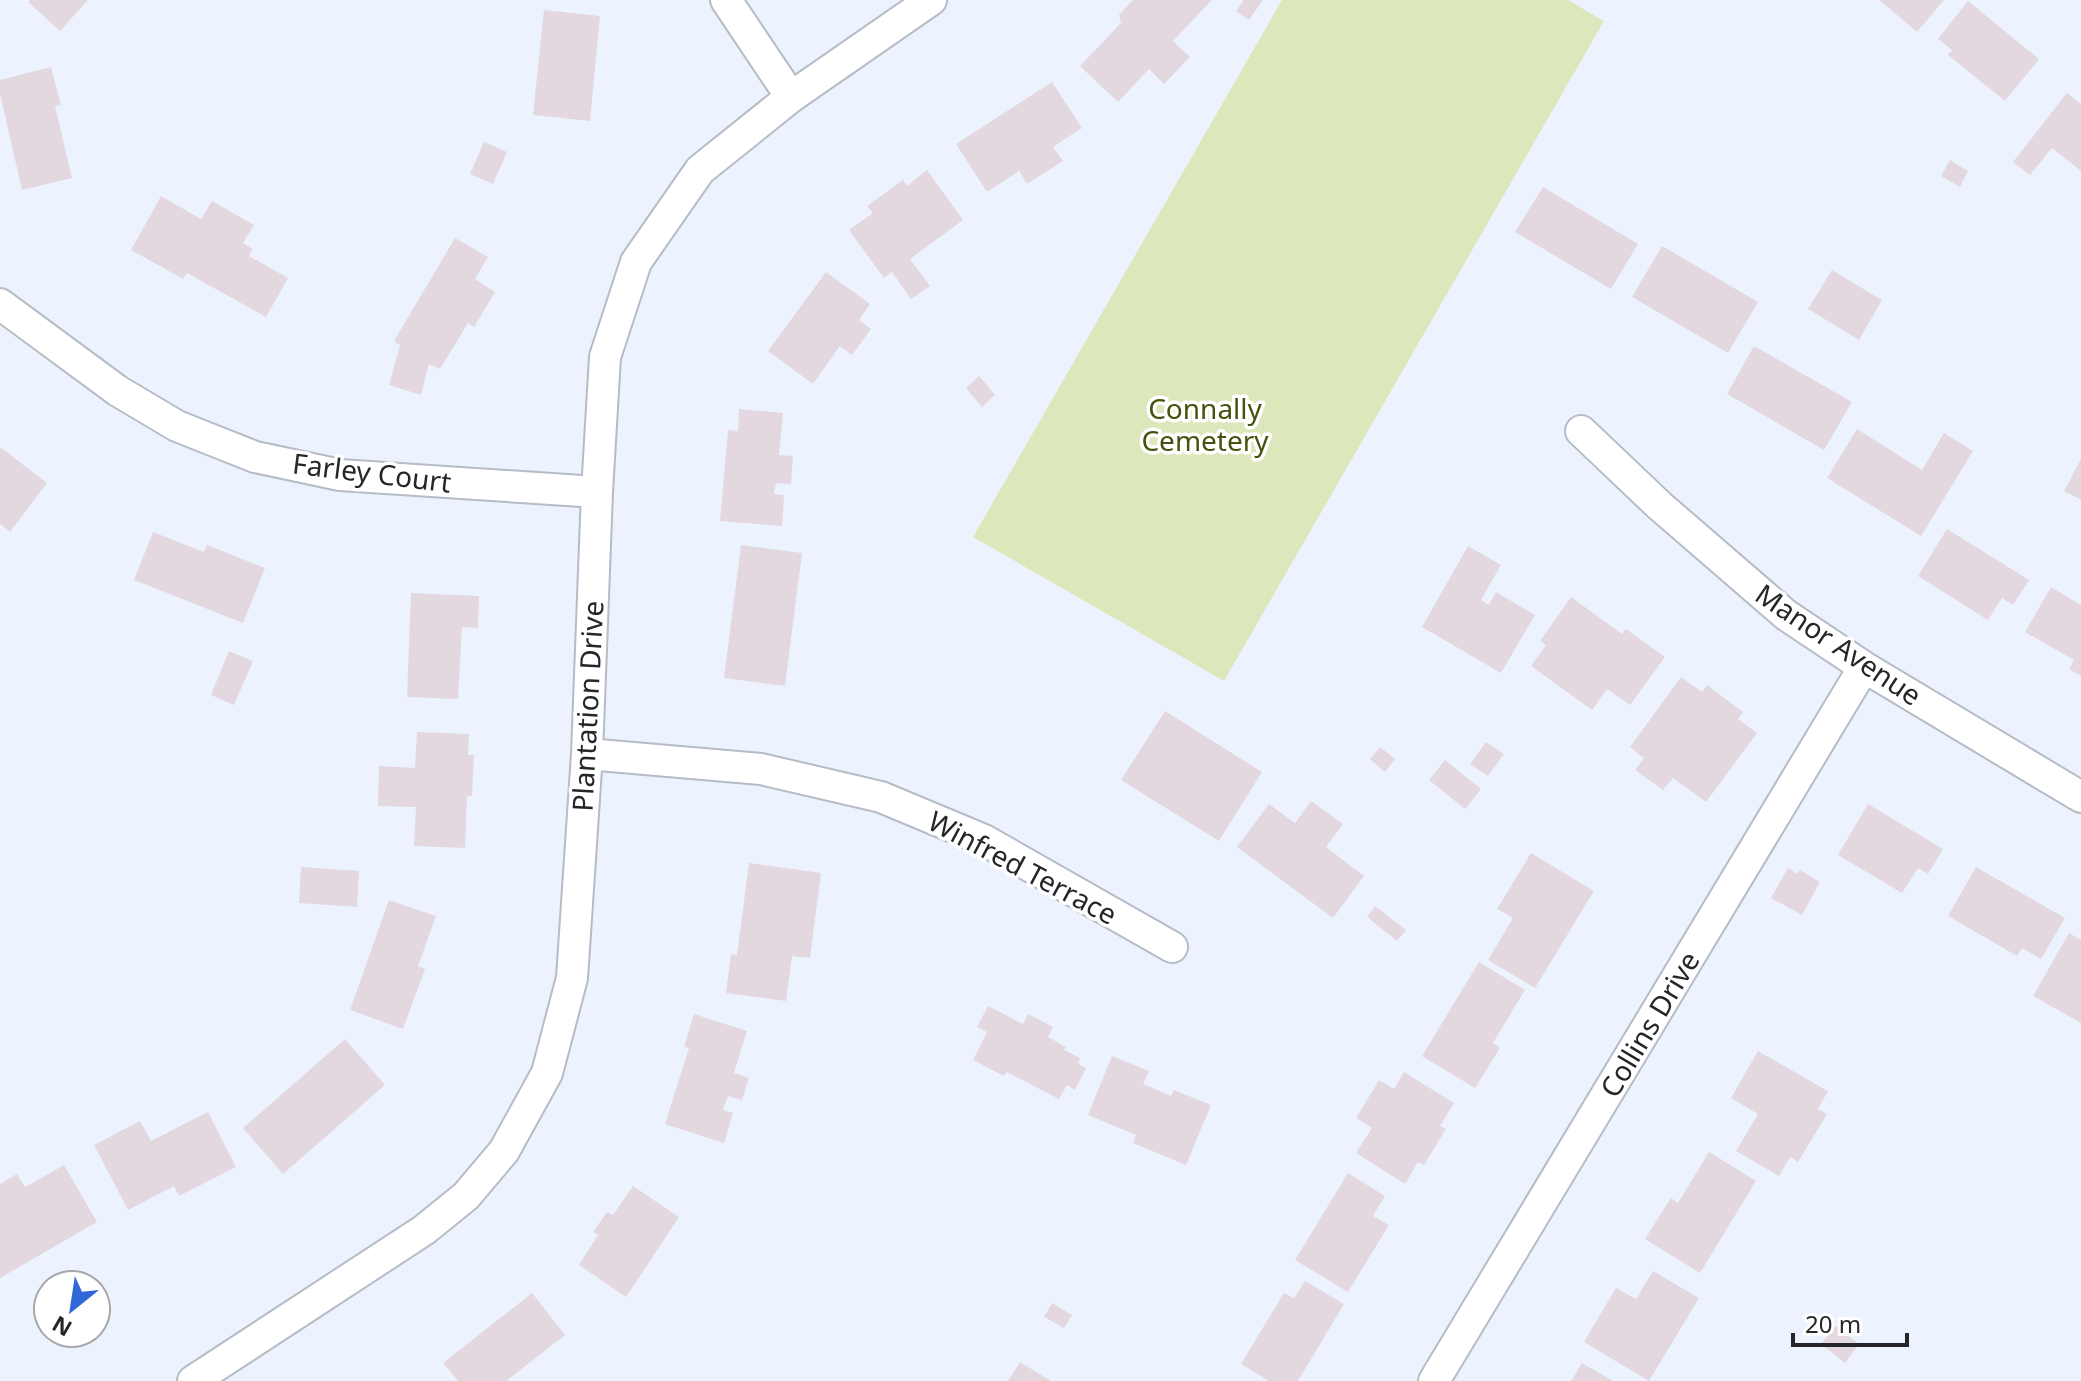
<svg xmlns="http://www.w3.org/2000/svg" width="2081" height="1381" font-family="'Noto Sans',sans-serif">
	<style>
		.green { fill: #dce7bb }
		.building { fill: #e3d8df }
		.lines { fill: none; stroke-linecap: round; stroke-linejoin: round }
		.minor-casing { stroke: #b6bcc6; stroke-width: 34 }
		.minor { stroke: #fff; stroke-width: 30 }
		.labels { text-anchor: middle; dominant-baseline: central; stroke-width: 7; stroke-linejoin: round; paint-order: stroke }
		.park-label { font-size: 28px; fill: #46520e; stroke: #fff }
		.street-label { font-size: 28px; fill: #24262a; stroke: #fff }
	</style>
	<rect width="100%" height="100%" fill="#edf3fe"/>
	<path class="green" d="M1282 0H1568L1604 21 1224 681 973 537Z"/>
	<path class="building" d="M30 0H88L60 31 28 2Z
		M1133 0H1212L1173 41 1190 57 1164 84 1149 69 1118 102 1080 66 1121 23 1119 15Z
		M1244 0H1263L1249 20 1236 11Z
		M1879 0H1944L1917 32Z
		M1968 1 2039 59 2005 101 1948 55 1952 50 1938 39Z
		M544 10 600 16 590 121 533 115Z
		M51 67 61 105 55 106 72 178 22 190 0 94V80Z
		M1052 82 1082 128 1053 147 1063 161 1027 184 1019 171 987 192 956 144Z
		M2067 93 2081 104V171L2052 148 2030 175 2013 162Z
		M484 142 507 152 493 184 470 174Z
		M1950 160 1968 171 1960 187 1941 176Z
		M927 170 963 220 910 259 930 286 911 299 892 272 884 278 849 230 873 213 867 206 903 180 907 186Z
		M1543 187 1638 244 1611 289 1515 232Z
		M161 196 201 219 212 201 254 225 243 243 253 249 249 256 288 278 266 317 187 273 183 279 131 250Z
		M455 238 488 257 475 279 495 292 474 327 468 323 440 369 429 364 421 395 389 385 400 345 394 341Z
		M1662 246 1758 302 1728 353 1632 297Z
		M1832 270 1882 300 1859 340 1808 309Z
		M826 272 870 304 859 320 871 329 852 355 840 346 813 384 768 351Z
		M1754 346 1852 402 1824 450 1727 394Z
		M979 376 995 395 982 407 966 388Z
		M739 409 783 413 779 455 793 456 791 484 776 483 774 494 784 495 782 526 720 521 728 430 738 431Z
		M1857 429 1922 470 1944 433 1973 451 1921 536 1827 478Z
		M0 447 47 483 10 532 0 524Z
		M2081 459V500L2064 491Z
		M1947 529 2029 580 2013 605 2002 598 1988 620 1918 576Z
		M153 532 204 552 207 545 265 568 243 623 134 580Z
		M741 545 802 553 785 686 724 678Z
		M1468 546 1501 565 1481 600 1489 605 1496 592 1535 615 1501 673 1422 627Z
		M2051 587 2081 605V676L2069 669 2074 660 2025 632Z
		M411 593 479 596 478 628 462 627 458 699 407 697Z
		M1571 597 1622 634 1626 629 1665 657 1630 705 1607 689 1592 710 1531 666 1546 645 1540 641Z
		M229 651 253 661 234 705 211 695Z
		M1681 677 1702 692 1707 685 1743 712 1738 719 1757 733 1706 802 1673 778 1663 790 1635 770 1644 758 1630 747Z
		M1165 711 1262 772 1219 841 1121 780Z
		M417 732 469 734 468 755H474L472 796H467L465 848 414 846 416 807 378 806 379 766 415 768Z
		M1486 742 1504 754 1488 776 1470 764Z
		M1380 747 1395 759 1385 772 1370 759Z
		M1445 760 1481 789 1465 809 1429 780Z
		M1311 801 1343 824 1326 847 1364 876 1333 918 1237 847 1269 804 1295 823Z
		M1868 804 1943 849 1928 874 1918 868 1902 893 1838 855Z
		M1531 853 1594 891 1535 988 1488 960 1513 918 1497 909Z
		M749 863 821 873 810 958 792 956 786 1001 726 993 731 954 737 955Z
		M301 867 359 871 357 907 299 903Z
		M1976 867 2065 918 2041 959 2022 948 2017 956 1948 916Z
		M1788 868 1797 874 1800 870 1820 882 1802 915 1771 898Z
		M389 900 436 916 418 966 425 969 403 1029 350 1010Z
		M1375 906 1406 930 1397 941 1367 917Z
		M2069 933 2081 940V1023L2033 996Z
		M1479 962 1525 990 1493 1043 1500 1048 1475 1088 1422 1056Z
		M988 1006 1023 1024 1028 1014 1053 1027 1048 1037 1066 1047 1064 1050 1080 1058 1078 1064 1086 1068 1075 1090 1067 1085 1059 1099 1007 1072 1004 1076 973 1060 987 1032 977 1027Z
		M694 1014 747 1031 734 1073 749 1078 742 1100 728 1096 723 1110 733 1113 724 1143 665 1124 689 1048 684 1047Z
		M345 1039 385 1085 283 1174 243 1128Z
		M1758 1051 1828 1091 1818 1109 1827 1114 1798 1162 1790 1157 1779 1176 1736 1151 1758 1114 1731 1098Z
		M1112 1056 1149 1071 1143 1084 1171 1096 1174 1090 1211 1105 1186 1165 1133 1143 1136 1135 1088 1115Z
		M1404 1072 1454 1103 1440 1126 1446 1129 1424 1165 1418 1162 1405 1184 1356 1153 1372 1128 1356 1118 1379 1080 1394 1089Z
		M208 1112 236 1167 179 1196 174 1186 128 1210 94 1145 140 1121 151 1141Z
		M1709 1152 1756 1181 1700 1273 1645 1239 1671 1198 1678 1203Z
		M64 1165 97 1222 0 1278V1184L17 1174 25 1187Z
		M1348 1173 1385 1196 1373 1216 1389 1225 1348 1292 1295 1260Z
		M633 1186 679 1217 626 1297 579 1265 598 1235 593 1232 607 1212 613 1215Z
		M1653 1271 1699 1298 1649 1381 1584 1342 1616 1288 1636 1299Z
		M1305 1281 1344 1304 1298 1381H1269L1241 1364 1284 1293 1294 1298Z
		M532 1293 565 1335 506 1381H458L443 1363Z
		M1052 1303 1072 1315 1064 1328 1044 1317Z
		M1836 1326 1859 1344 1845 1363 1821 1344Z
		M1020 1362 1051 1381H1008Z
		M1582 1363 1613 1381H1571Z"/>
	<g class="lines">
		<defs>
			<path id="minor" d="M726 0 791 97
				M0 304 118 391 177 426 255 457 340 475 597 492
				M1581 431 1660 506 1786 615 1864 667 2081 797
				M587 754 761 769 881 797 984 840 1172 947
				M193 1381 424 1230 466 1196 504 1151 547 1073 572 978 587 754 597 492 605 357 636 262 700 170 791 97 931 0
				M1434 1381 1864 667"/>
		</defs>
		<use href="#minor" class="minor-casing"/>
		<use href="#minor" class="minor"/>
	</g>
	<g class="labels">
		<g class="park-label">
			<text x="1205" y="408">Connally<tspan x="1205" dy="32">Cemetery</tspan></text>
		</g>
		<g class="street-label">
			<text transform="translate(372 472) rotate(7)">Farley Court</text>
			<text transform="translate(1839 644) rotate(34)">Manor Avenue</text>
			<text transform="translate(587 706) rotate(-87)">Plantation Drive</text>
			<text transform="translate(1023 867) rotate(28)">Winfred Terrace</text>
			<text transform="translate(1649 1024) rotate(-59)">Collins Drive</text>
		</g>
	</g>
	<g transform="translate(72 1309) rotate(210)"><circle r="38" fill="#ffffff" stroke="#a7a8aa" stroke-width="2"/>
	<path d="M0-6L14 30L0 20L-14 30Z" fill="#3267d6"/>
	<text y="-12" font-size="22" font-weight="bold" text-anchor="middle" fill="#24262a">N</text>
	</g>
	<path d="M1793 1333v12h114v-12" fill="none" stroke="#24262a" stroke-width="4"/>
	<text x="1805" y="1333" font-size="24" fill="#24262a" stroke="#ffffff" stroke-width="6" paint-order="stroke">20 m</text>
</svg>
